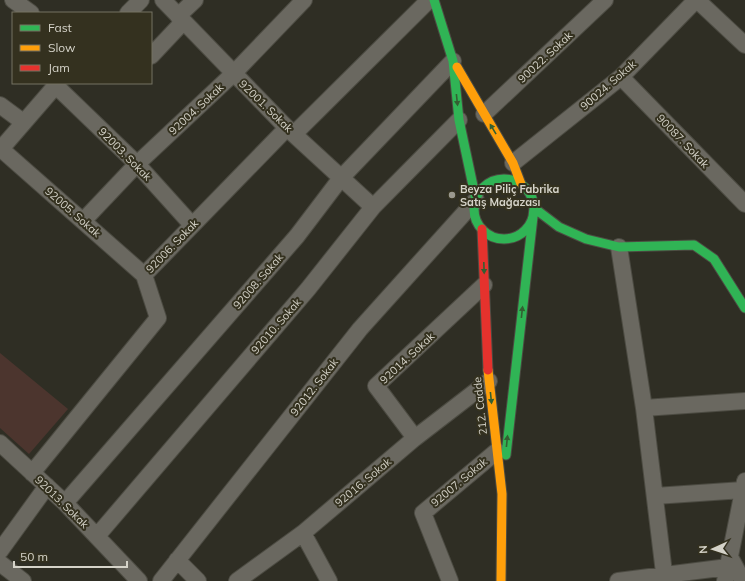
<svg xmlns="http://www.w3.org/2000/svg" width="745" height="581" font-family="Mulish,sans-serif">
	<style>
		.green { fill: #4c352e }
		.lines { fill: none; stroke-linecap: round; stroke-linejoin: round }
		.street-casing { stroke: #4c4b42; stroke-width: 18 }
		.fast-casing { stroke: #4c4b42; stroke-width: 11 }
		.slow-casing { stroke: #4c4b42; stroke-width: 11 }
		.jam-casing { stroke: #4c4b42; stroke-width: 11 }
		.street { stroke: #6a6860; stroke-width: 16 }
		.fast { stroke: #30b455; stroke-width: 9 }
		.slow { stroke: #ff9f0a; stroke-width: 9 }
		.jam { stroke: #e5322d; stroke-width: 9 }
		.oneway { fill: #335f32 }
		.poi-dot { fill: #9b998f; stroke: #34311f; stroke-width: 1.5 }
		.labels { text-anchor: middle; dominant-baseline: central; stroke-width: 4; stroke-linejoin: round; paint-order: stroke }
		.street-label { font-size: 11px; fill: #d5d3c9; stroke: #34311f }
		.poi-label { font-size: 11px; font-weight: bold; fill: #d5d3c9; stroke: #34311f; text-anchor: start }
	</style>
	<rect width="100%" height="100%" fill="#2f2e24"/>
	<path class="green" d="M0 353 68 409 29 454 0 428Z"/>
	<g class="lines">
		<defs>
			<path id="street" d="M13 0 31 13
				M163 0 287 128 373 207
				M697 0 745 45
				M128 13 141 0
				M178 16 195 0
				M151 56 183 22
				M621 77 745 204
				M55 85 137 164 192 225
				M0 105 23 122
				M484 114 605 0
				M294 134 429 0
				M1 149 144 275
				M0 150 58 83
				M513 163 621 77 696 0
				M83 221 137 164 233 74 304 0
				M619 247 644 408 665 581
				M144 275 287 128
				M644 408 745 401
				M415 438 376 386 484 285
				M0 443 65 503 139 581
				M32 473 158 318 144 275
				M655 496 743 490
				M65 503 297 236 341 178 453 61
				M303 533 329 581
				M97 536 308 289 373 207 459 120
				M0 551 47 486
				M730 557 743 581
				M177 560 198 581
				M0 563 23 581
				M161 581 360 329 476 200
				M237 581 303 533 415 438 489 381
				M450 581 423 513 497 451
				M618 581 728 567
				M725 581 745 481"/>
			<path id="fast" d="M434 0 453 61 459 120 476 200
				M474 209a30 30 0 1 1 60 0a30 30 0 1 1-60 0Z
				M534 208 559 227 586 239 619 247 694 245 714 259 745 308
				M506 455 534 208"/>
			<path id="slow" d="M457 67 513 163 521 184
				M488 370 502 494 501 581"/>
			<path id="jam" d="M482 229 488 370"/>
		</defs>
		<use href="#street" class="street-casing"/>
		<use href="#fast" class="fast-casing"/>
		<use href="#slow" class="slow-casing"/>
		<use href="#jam" class="jam-casing"/>
		<use href="#street" class="street"/>
		<use href="#fast" class="fast"/>
		<use href="#slow" class="slow"/>
		<use href="#jam" class="jam"/>
	</g>
	<defs><path id="oneway-solid" d="M-6-.8H1V-3.2L6.5 0L1 3.2V.8H-6Z"/></defs>
	<g class="oneway">
		<use href="#oneway-solid" transform="translate(457 100) rotate(84)"/>
		<use href="#oneway-solid" transform="translate(493 129) rotate(-121)"/>
		<use href="#oneway-solid" transform="translate(484 268) rotate(88)"/>
		<use href="#oneway-solid" transform="translate(522 312) rotate(-84)"/>
		<use href="#oneway-solid" transform="translate(491 398) rotate(84)"/>
		<use href="#oneway-solid" transform="translate(507 441) rotate(-84)"/>
	</g>
	<circle class="poi-dot" cx="452" cy="195" r="4"/>
	<g class="labels">
		<g class="street-label">
			<text transform="translate(545 57) rotate(-43)">90022. Sokak</text>
			<text transform="translate(608 85) rotate(-41)">90024. Sokak</text>
			<text transform="translate(266 106) rotate(44)">92001. Sokak</text>
			<text transform="translate(196 109) rotate(-43)">92004. Sokak</text>
			<text transform="translate(683 141) rotate(46)">90087. Sokak</text>
			<text transform="translate(125 154) rotate(45)">92003. Sokak</text>
			<text transform="translate(73 212) rotate(41)">92005. Sokak</text>
			<text transform="translate(172 246) rotate(-46)">92006. Sokak</text>
			<text transform="translate(258 281) rotate(-49)">92008. Sokak</text>
			<text transform="translate(276 326) rotate(-49)">92010. Sokak</text>
			<text transform="translate(407 358) rotate(-43)">92014. Sokak</text>
			<text transform="translate(314 387) rotate(-52)">92012. Sokak</text>
			<text transform="translate(480 406) rotate(-96)">212. Cadde</text>
			<text transform="translate(363 482) rotate(-40)">92016. Sokak</text>
			<text transform="translate(459 482) rotate(-40)">92007. Sokak</text>
			<text transform="translate(62 502) rotate(44)">92013. Sokak</text>
		</g>
		<g class="poi-label">
			<text x="460" y="189">Beyza Piliç Fabrika<tspan x="460" dy="13">Satış Mağazası</tspan></text>
		</g>
	</g>
	<rect x="12" y="12" width="140" height="72" fill="#34311f" stroke="#747263"/>
	<rect x="20" y="25" width="20" height="6" fill="#30b455" stroke="#747263"/>
	<text x="48" y="32" font-size="12" fill="#d5d3c9">Fast</text>
	<rect x="20" y="45" width="20" height="6" fill="#ff9f0a" stroke="#747263"/>
	<text x="48" y="52" font-size="12" fill="#d5d3c9">Slow</text>
	<rect x="20" y="65" width="20" height="6" fill="#e5322d" stroke="#747263"/>
	<text x="48" y="72" font-size="12" fill="#d5d3c9">Jam</text>
	<g transform="translate(713 549) rotate(267)" stroke="#34311f" stroke-width="3" paint-order="stroke">
	<path d="M0-3L7 15L0 10L-7 15Z" fill="#d5d3c9"/>
	<text y="-6" font-size="11" font-weight="bold" text-anchor="middle" fill="#d5d3c9">N</text>
	</g>
	<path d="M14 561v6h113v-6" fill="none" stroke="#d5d3c9" stroke-width="2"/>
	<text x="20" y="561" font-size="12" fill="#d5d3c9" stroke="#34311f" stroke-width="3" paint-order="stroke">50 m</text>
</svg>
